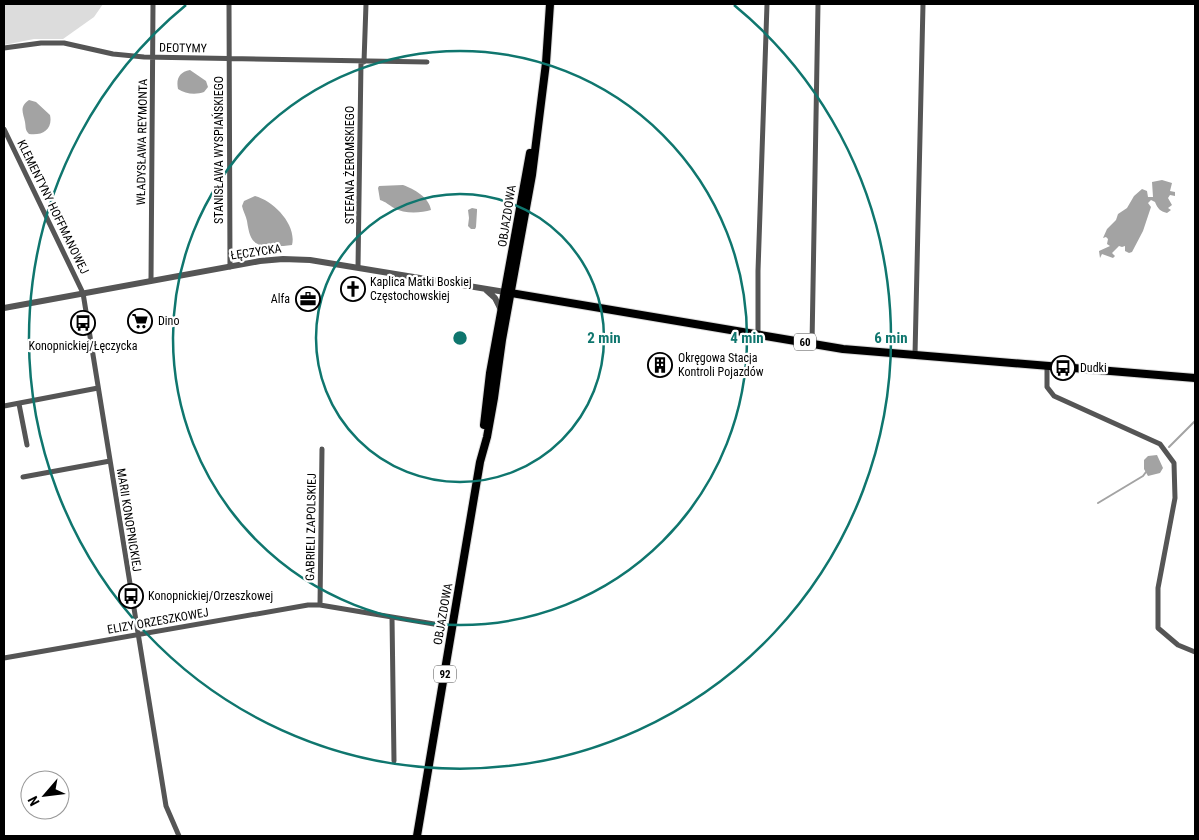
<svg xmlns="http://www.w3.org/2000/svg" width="1199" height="840" font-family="'Roboto Condensed',sans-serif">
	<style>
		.green { fill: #dcdcdc }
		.water { fill: #a3a3a3 }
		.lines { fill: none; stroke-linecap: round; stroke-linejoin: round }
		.stream { stroke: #a3a3a3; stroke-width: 2 }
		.primary-casing { stroke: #dbdbdb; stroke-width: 10 }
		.minor { stroke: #555; stroke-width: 5 }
		.tertiary { stroke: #555; stroke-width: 6 }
		.primary { stroke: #000; stroke-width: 8 }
		.ring { fill: none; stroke: #0f766e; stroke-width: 2.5 }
		.labels { text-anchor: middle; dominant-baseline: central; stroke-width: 4.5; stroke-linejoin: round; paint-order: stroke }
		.shield { fill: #fff; stroke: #4c4c4c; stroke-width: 1 }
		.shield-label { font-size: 11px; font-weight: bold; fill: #000 }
		.street-label { font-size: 12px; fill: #000; stroke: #fff }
		.poi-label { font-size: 12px; fill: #000; stroke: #fff; text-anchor: start }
		.centre { fill: #0f766e; stroke: #fff; stroke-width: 2.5 }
		.ring-label { font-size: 15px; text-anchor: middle; font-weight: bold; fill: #0f766e; stroke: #fff; stroke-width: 4.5; stroke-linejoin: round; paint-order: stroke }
	</style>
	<rect width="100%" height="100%" fill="#fff"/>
	<path class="green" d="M4 4H103L94 17 63 39H34L4 45Z"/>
	<path class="water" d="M190 70 206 81 208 87 204 92C196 95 185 94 178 89 176 79 179 72 190 70Z
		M29 100 36 102 50 115C53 129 43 136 29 134 25 130 26 128 25 122 23 112 19 107 29 100Z
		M1162 180 1172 183 1170 191 1175 192V196L1170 195 1168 198 1172 205 1168 208 1171 210 1167 213C1160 211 1158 209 1155 202L1151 200 1148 203 1151 207 1143 231 1132 252 1129 253 1125 251V246L1122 247 1119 246 1112 253 1115 256 1113 258 1102 254 1100 258 1099 251 1110 246 1107 244 1108 239 1106 237 1103 238 1107 229 1116 220 1118 214 1127 208 1134 196 1142 189 1147 191 1148 197H1153L1152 182Z
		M403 185C414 189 429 197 431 210 421 213 404 214 394 208 389 205 386 202 380 200L378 188 379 186Z
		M255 196C274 201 297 225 292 245 286 246 281 246 275 246 253 247 250 241 247 221 246 216 243 211 242 206L244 201Z
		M472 208 477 209V211L476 227 475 229H471L468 226 469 218 468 210Z
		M1157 455 1163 468 1160 473 1148 476 1144 469V460L1148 456Z"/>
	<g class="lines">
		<path class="stream" d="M1169 447 1195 421
			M1098 503 1143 476 1146 472"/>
		<defs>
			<path id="primary" d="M505 292 843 349 1195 378
				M484 425 490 373 530 153
				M417 836 480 462 487 437 494 398 502 340 532 175 546 63 550 4"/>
		</defs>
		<use href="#primary" class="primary-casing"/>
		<path class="minor" d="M229 4 230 267
			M4 48 41 43H64L113 54 144 57 427 62
			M364 62 366 4
			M4 129 83 293 166 806 179 836
			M358 267 361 62
			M151 281 153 4
			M758 334V271L767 4
			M812 344 818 4
			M915 355 923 4
			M1047 367V387L1054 396 1160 444 1174 463 1175 498 1158 588V628L1178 645 1195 652
			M19 404 27 445
			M4 406 98 388
			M23 477 110 461
			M320 605 322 449
			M392 617 394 761
			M4 658 308 605H320L434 624"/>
		<path class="tertiary" d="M485 289 495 298 501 310
			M4 308 260 261 283 259 310 260 505 292"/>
		<use href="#primary" class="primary"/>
	</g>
	<g class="ring">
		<circle cx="460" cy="338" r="144"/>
		<circle cx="460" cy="338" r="287"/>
		<path d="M734 5A431 431 0 1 1 186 5"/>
	</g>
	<defs>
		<symbol id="church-ring" viewBox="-11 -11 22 22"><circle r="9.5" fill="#fff" stroke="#000" stroke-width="1.5"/><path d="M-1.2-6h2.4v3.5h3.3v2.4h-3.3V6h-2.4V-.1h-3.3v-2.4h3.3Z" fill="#000"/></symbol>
		<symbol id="office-ring" viewBox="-11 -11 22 22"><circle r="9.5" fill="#fff" stroke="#000" stroke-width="1.5"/><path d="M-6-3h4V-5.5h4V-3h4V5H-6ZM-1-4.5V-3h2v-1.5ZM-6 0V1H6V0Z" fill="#000"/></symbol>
		<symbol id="supermarket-ring" viewBox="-11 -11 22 22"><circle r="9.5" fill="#fff" stroke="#000" stroke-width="1.5"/><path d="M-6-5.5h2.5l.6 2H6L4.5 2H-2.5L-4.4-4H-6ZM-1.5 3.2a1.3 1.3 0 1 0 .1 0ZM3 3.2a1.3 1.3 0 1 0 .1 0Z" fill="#000"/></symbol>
		<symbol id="bus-ring" viewBox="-11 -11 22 22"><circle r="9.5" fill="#fff" stroke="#000" stroke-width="1.5"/><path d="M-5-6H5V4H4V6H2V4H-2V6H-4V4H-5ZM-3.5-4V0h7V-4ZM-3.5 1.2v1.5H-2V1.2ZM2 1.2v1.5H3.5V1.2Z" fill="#000"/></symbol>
		<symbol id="building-ring" viewBox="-11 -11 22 22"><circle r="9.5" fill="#fff" stroke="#000" stroke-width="1.5"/><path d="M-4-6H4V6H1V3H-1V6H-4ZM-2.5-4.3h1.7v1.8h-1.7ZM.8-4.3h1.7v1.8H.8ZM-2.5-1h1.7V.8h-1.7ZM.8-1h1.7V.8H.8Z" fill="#000"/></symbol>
	</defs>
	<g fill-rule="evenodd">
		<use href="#church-ring" x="339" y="275" width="28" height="28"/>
		<use href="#office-ring" x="294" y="285" width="28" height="28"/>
		<use href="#supermarket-ring" x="126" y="307" width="28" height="28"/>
		<use href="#bus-ring" x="69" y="309" width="28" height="28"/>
		<use href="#building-ring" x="646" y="351" width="28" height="28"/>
		<use href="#bus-ring" x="1049" y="354" width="28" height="28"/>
		<use href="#bus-ring" x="117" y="582" width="28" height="28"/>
	</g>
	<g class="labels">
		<g class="shield">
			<rect x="794" y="333.5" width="22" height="17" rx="4"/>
			<rect x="434" y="665.5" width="22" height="17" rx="4"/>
		</g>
		<g class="shield-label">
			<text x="805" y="342">60</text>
			<text x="445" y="674">92</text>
		</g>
		<g class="street-label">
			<text transform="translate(183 48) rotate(1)">DEOTYMY</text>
			<text transform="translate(142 142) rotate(-89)">WŁADYSŁAWA REYMONTA</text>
			<text transform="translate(219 150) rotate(-90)">STANISŁAWA WYSPIAŃSKIEGO</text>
			<text transform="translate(350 165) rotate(-90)">STEFANA ŻEROMSKIEGO</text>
			<text transform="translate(53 207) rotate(64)">KLEMENTYNY HOFFMANOWEJ</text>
			<text transform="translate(507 216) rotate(-81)">OBJAZDOWA</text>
			<text transform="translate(256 252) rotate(-8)">ŁĘCZYCKA</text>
			<text transform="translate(129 520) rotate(81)">MARII KONOPNICKIEJ</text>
			<text transform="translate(311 527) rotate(-89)">GABRIELI ZAPOLSKIEJ</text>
			<text transform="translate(443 614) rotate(-80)">OBJAZDOWA</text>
			<text transform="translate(158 621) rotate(-10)">ELIZY ORZESZKOWEJ</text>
		</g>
		<g class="poi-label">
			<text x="370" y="282">Kaplica Matki Boskiej<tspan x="370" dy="14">Częstochowskiej</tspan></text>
			<text x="290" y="299" text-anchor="end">Alfa</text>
			<text x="158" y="321">Dino</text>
			<text x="83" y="346" text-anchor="middle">Konopnickiej/Łęczycka</text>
			<text x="678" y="358">Okręgowa Stacja<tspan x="678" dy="14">Kontroli Pojazdów</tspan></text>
			<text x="1080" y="368">Dudki</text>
			<text x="148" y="596">Konopnickiej/Orzeszkowej</text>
		</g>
	</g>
	<circle cx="460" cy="338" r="8" class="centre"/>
	<g class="ring-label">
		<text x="604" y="343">2 min</text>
		<text x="747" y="343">4 min</text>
		<text x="891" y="343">6 min</text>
	</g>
	<rect width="1199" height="840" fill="none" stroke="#000000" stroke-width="10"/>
	<g transform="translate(45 795) rotate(242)"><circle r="24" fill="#ffffff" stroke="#999999"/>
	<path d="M0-4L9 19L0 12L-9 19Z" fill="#000000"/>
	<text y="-8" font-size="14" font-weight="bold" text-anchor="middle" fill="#000000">N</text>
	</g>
</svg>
